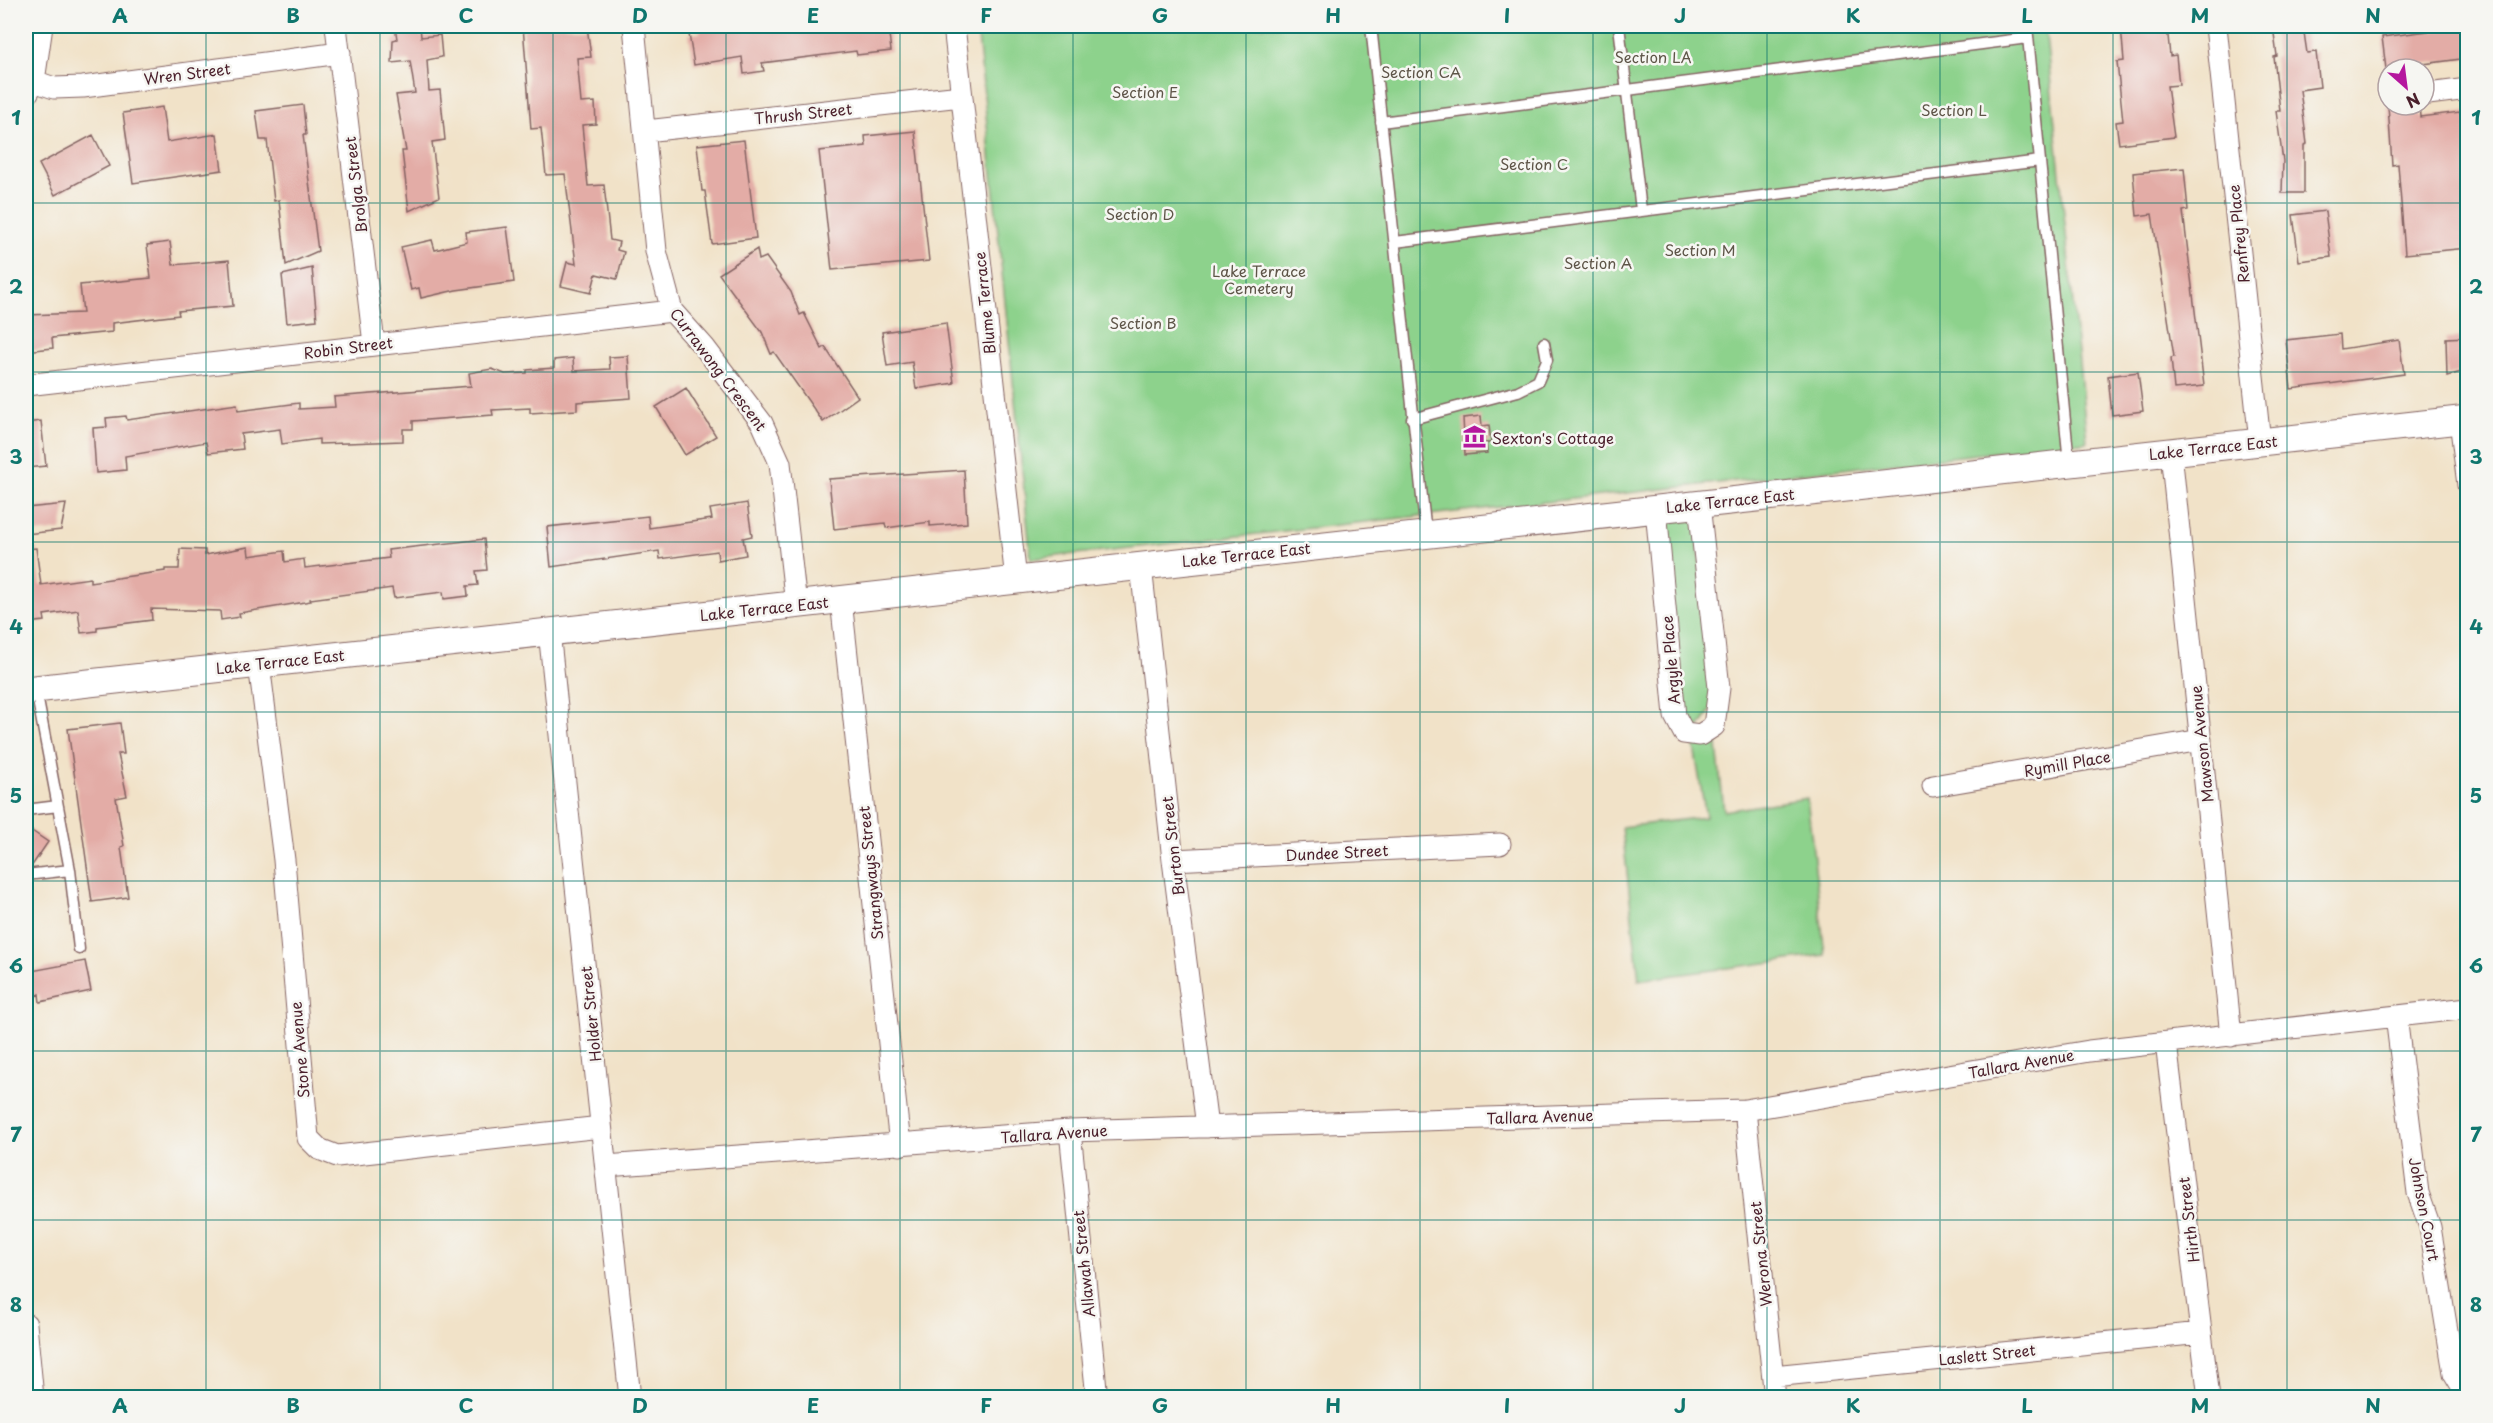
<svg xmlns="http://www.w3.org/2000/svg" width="2493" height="1423" font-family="'Playpen Sans',sans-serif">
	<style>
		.green { fill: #8dd28c; stroke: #6c785c; stroke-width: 1.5 }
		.building { fill: #e3aca6 }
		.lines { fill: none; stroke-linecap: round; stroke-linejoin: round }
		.service-casing { stroke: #846362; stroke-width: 13 }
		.minor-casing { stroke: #846362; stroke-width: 23 }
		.tertiary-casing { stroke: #846362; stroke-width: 29 }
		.service { stroke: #fff; stroke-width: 10 }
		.minor { stroke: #fff; stroke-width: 21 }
		.tertiary { stroke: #fff; stroke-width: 27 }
		.grid { fill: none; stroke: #0f766e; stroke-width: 1.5; stroke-opacity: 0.55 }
		.labels { text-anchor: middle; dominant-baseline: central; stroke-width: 5; stroke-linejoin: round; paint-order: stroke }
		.park-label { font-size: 15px; fill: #5e5548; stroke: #f6f6f2 }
		.street-label { font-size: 15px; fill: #4a1f2b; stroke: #f6f6f2 }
		.poi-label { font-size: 15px; fill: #4a1f2b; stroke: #f6f6f2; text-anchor: start }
		.neatline { fill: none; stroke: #0f766e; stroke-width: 2 }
		.grid-label { font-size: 20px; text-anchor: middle; font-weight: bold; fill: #0f766e }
	</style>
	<rect width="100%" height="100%" fill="#f6f6f2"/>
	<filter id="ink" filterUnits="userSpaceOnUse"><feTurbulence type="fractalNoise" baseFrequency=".0167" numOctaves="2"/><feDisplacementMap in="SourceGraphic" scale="12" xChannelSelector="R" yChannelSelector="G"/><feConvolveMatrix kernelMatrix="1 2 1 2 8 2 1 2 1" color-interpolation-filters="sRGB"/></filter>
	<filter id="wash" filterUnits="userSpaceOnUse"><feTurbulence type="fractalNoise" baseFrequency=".008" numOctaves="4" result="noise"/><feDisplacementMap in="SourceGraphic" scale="24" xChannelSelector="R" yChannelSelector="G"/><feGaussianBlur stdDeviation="1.35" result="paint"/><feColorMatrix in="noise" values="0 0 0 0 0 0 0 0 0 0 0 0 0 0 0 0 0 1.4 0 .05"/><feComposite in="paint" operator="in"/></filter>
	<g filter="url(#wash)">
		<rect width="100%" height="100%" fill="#f1e2c8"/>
		<path class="green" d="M977 26H2045L2087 442 1031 559Z
			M1695 507 1713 707 1698 730 1680 715 1661 512Z
			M1716 737 1724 811 1807 798 1825 955 1639 980 1622 827 1706 817 1693 741Z"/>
		<g id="blocks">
			<path class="building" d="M395 26H420L421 37 440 35 442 57 427 60 429 91 440 90 445 140 432 142 439 197 409 211 402 151H406L396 95 415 93 410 61 392 63 393 40 397 39Z
				M523 26H587L591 57 577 58 581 103 595 102 596 124 582 125 588 186 604 185 610 240 619 242 617 250 624 252 617 279 596 274 591 293 561 286 567 262 576 264 565 174 546 175 541 128 531 129Z
				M699 26H888L891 51 857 55 856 51 762 63 764 71 744 74 742 57 694 65 689 34 700 33Z
				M2121 26H2167L2170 56 2176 55 2179 85 2167 86 2174 137 2119 144 2116 122 2123 121 2117 62 2124 61Z
				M2273 26H2303L2307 53 2316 52 2320 87 2300 90 2307 144 2304 145V193H2282L2283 161 2276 111H2280L2274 57 2277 56Z
				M2468 26V58L2416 65V69H2386L2382 37Z
				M303 105 306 135H303L318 251 286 265 279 200 274 201 267 140H260L256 111Z
				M2388 105H2419L2420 117 2468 111V248L2405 254 2398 164 2392 165Z
				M162 107 167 142 217 134 222 170 133 183 123 113Z
				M915 131 929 261 832 270 819 151 866 146 865 136Z
				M93 135 109 166 55 195 39 164Z
				M744 140 756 238 712 244 705 191H702L697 145Z
				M2184 168 2188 210 2183 211 2204 386 2174 389 2171 358 2174 357 2152 214 2137 216 2133 173Z
				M2325 211 2331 257 2299 261 2293 215Z
				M507 227 514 282 456 290 421 298 419 288 411 290 401 247 432 240 435 250 467 242 466 232Z
				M170 242 173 265 229 260 233 306 178 311 179 315 112 323V332L52 338 53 348 26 351V315L83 313 80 285 151 278 147 245Z
				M757 249 759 260 766 257 791 292 800 315 804 313 822 349 825 347 858 397 823 422 774 352 771 354 762 332 719 274Z
				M312 268 317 320 287 323 282 275Z
				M946 323 954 383 916 389 912 362 887 366 882 332Z
				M2340 334 2341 349 2399 340 2404 374 2291 389 2286 340Z
				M2468 337V370L2447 376 2446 338Z
				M628 356 631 398 577 402V410L530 413V408L492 410 493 415 413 421V429H403V441L319 444V439L282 444 280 429 241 434 243 449 208 453 206 442 125 456 126 470 96 473 93 428 107 427 106 418 126 416 127 420 237 404 238 411 299 403V409L335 407 334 397 471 386 469 373 492 369 505 374 527 373V370L554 368V360L573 358 574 371 610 369 609 357Z
				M2138 372 2143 411 2112 415 2108 376Z
				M686 388 716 436 685 455 656 407Z
				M1481 416 1482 426 1489 425 1491 443H1486L1487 453 1465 455 1463 418Z
				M41 421 46 466 26 468V423Z
				M964 470 967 523 930 526V522L886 528 885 523 834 529 829 479Z
				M747 503 752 536 743 538 746 555 718 560 717 551 660 559 659 551 551 567 547 527 648 516 649 528 712 519 710 509Z
				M66 504 61 530 26 534V508Z
				M484 539 487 570 476 571 478 585 467 586 468 596 444 599 443 592 394 598 392 588 310 599 311 601 239 613 240 617 221 620 220 611 151 609 152 620 97 627V631L81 633 78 610 44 615 45 621 26 623V549L36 548 41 585 90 578V582L165 571V569H179L180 549 205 550V555L248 547 249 556 284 551 285 562 304 559 305 568 389 558 388 550Z
				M120 723 124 754H118L127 796 116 798 124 846 121 847 128 897 92 902 68 729Z
				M26 827 48 842 31 867 26 868Z
				M85 961 91 991 40 1002 39 994 26 1001V972Z"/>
		</g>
	</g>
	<g filter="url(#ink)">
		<use href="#blocks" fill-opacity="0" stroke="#846362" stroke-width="1.5"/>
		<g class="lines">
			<defs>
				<path id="service" d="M1371 26 1426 534
					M1619 26 1641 210
					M2027 26 2069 463
					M1381 122 2028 38
					M1395 242 2040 161
					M1412 419 1518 391 1538 381 1547 360 1544 343
					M36 690 70 870
					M26 810 58 806
					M26 875 70 870 79 949"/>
				<path id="minor" d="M336 26 374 344
					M634 26 656 251 672 311 705 348 762 423 780 463 796 605
					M954 26 1016 580
					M2216 26 2260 442
					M34 81 54 88 83 87 340 53
					M2428 94 2468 89
					M26 96 34 81 42 26
					M646 131 961 96
					M26 385 672 311
					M2460 420 2468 485
					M2171 452 2231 1036
					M1656 509 1675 716 1684 733 1700 735 1714 726 1719 688 1699 504
					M1141 566 1173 860 1207 1127
					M841 600 900 1145
					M549 631 630 1398
					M259 664 284 860 308 1138 319 1149 337 1156 601 1127
					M1933 786 2201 740
					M1173 860 1500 844
					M2396 1016 2418 1193 2430 1227 2454 1373 2468 1396
					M2166 1043 2209 1398
					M1745 1110 1775 1398
					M1070 1131 1097 1398
					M606 1166 1070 1131 1745 1110 2089 1051 2468 1008
					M26 1324 33 1398
					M1773 1376 2201 1333"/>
				<path id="tertiary" d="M26 690 2468 419"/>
			</defs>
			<use href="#service" class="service-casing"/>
			<use href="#minor" class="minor-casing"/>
			<use href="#tertiary" class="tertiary-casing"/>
			<use href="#service" class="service"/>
			<use href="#minor" class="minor"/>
			<use href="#tertiary" class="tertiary"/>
		</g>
	</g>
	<path class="grid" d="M206 26V1398M380 26V1398M553 26V1398M726 26V1398M900 26V1398M1073 26V1398M1246 26V1398M1420 26V1398M1593 26V1398M1767 26V1398M1940 26V1398M2113 26V1398M2287 26V1398M26 203H2468M26 372H2468M26 542H2468M26 712H2468M26 881H2468M26 1051H2468M26 1220H2468"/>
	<defs>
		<symbol id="museum-bare" viewBox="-9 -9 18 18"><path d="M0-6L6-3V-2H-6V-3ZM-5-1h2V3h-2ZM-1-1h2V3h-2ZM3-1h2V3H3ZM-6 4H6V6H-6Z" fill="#b5179e" stroke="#f6f6f2" stroke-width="2.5" paint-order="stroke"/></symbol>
	</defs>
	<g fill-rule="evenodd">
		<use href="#museum-bare" x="1458" y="420" width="33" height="33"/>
	</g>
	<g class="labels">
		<g class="park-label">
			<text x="1653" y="56">Section LA</text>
			<text x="1421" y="71">Section CA</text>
			<text x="1145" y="91">Section E</text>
			<text x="1954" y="109">Section L</text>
			<text x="1534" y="163">Section C</text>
			<text x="1140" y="213">Section D</text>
			<text x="1700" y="249">Section M</text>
			<text x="1598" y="262">Section A</text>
			<text x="1259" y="270">Lake Terrace<tspan x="1259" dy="17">Cemetery</tspan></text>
			<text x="1143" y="322">Section B</text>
		</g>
		<g class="street-label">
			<text transform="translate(187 73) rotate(-7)">Wren Street</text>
			<text transform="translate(803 113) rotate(-6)">Thrush Street</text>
			<text transform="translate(355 185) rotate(-97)">Brolga Street</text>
			<text transform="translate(2238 234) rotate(-96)">Renfrey Place</text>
			<text transform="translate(984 303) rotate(-96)">Blume Terrace</text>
			<text transform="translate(348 347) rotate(-7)">Robin Street</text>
			<text transform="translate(719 369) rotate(53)">Currawong Crescent</text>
			<text transform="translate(2213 447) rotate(-6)">Lake Terrace East</text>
			<text transform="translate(1730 500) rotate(-6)">Lake Terrace East</text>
			<text transform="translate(1246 554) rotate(-6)">Lake Terrace East</text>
			<text transform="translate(764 608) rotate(-6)">Lake Terrace East</text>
			<text transform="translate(1670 660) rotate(-95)">Argyle Place</text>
			<text transform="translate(280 661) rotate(-6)">Lake Terrace East</text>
			<text transform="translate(2201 744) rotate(-96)">Mawson Avenue</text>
			<text transform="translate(2067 763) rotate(-10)">Rymill Place</text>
			<text transform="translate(1172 846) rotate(-97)">Burton Street</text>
			<text transform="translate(1337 852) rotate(-3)">Dundee Street</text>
			<text transform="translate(870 873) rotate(-96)">Strangways Street</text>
			<text transform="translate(590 1014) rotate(-96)">Holder Street</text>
			<text transform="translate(299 1050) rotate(-95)">Stone Avenue</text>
			<text transform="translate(2021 1063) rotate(-10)">Tallara Avenue</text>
			<text transform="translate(1540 1116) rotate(-2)">Tallara Avenue</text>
			<text transform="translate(1054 1133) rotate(-4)">Tallara Avenue</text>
			<text transform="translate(2425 1209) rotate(79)">Johnson Court</text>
			<text transform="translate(2188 1220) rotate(-97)">Hirth Street</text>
			<text transform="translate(1760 1254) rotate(-96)">Werona Street</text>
			<text transform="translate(1083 1264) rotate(-96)">Allawah Street</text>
			<text transform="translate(1987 1354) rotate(-6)">Laslett Street</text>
		</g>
		<g class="poi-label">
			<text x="1492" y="437">Sexton's Cottage</text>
		</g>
	</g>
	<rect width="2493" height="1423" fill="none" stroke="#f6f6f2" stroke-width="66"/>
	<g transform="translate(2406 87) rotate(152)"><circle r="28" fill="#f6f6f2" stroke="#b1a0a2" stroke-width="1.5"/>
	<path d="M0-4.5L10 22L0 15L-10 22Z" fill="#b5179e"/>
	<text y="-9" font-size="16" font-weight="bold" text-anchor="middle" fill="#4a1f2b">N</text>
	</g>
	<rect x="33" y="33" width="2427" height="1357" class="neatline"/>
	<g class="grid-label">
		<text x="120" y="23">A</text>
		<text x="293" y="23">B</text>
		<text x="466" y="23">C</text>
		<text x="640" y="23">D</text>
		<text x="813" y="23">E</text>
		<text x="986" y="23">F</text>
		<text x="1160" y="23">G</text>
		<text x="1333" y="23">H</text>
		<text x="1507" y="23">I</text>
		<text x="1680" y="23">J</text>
		<text x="1853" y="23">K</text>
		<text x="2027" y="23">L</text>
		<text x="2200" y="23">M</text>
		<text x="2373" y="23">N</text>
		<text x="16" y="125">1</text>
		<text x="2476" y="125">1</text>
		<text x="16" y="294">2</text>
		<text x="2476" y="294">2</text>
		<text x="16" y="464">3</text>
		<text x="2476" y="464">3</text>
		<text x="16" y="634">4</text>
		<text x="2476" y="634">4</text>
		<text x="16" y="803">5</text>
		<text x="2476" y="803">5</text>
		<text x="16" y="973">6</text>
		<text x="2476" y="973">6</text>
		<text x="16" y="1142">7</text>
		<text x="2476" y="1142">7</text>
		<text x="16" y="1312">8</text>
		<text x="2476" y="1312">8</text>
		<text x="120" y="1413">A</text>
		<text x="293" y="1413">B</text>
		<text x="466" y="1413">C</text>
		<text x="640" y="1413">D</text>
		<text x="813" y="1413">E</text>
		<text x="986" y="1413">F</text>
		<text x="1160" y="1413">G</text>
		<text x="1333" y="1413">H</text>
		<text x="1507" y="1413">I</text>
		<text x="1680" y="1413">J</text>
		<text x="1853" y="1413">K</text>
		<text x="2027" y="1413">L</text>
		<text x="2200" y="1413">M</text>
		<text x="2373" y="1413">N</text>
	</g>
</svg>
